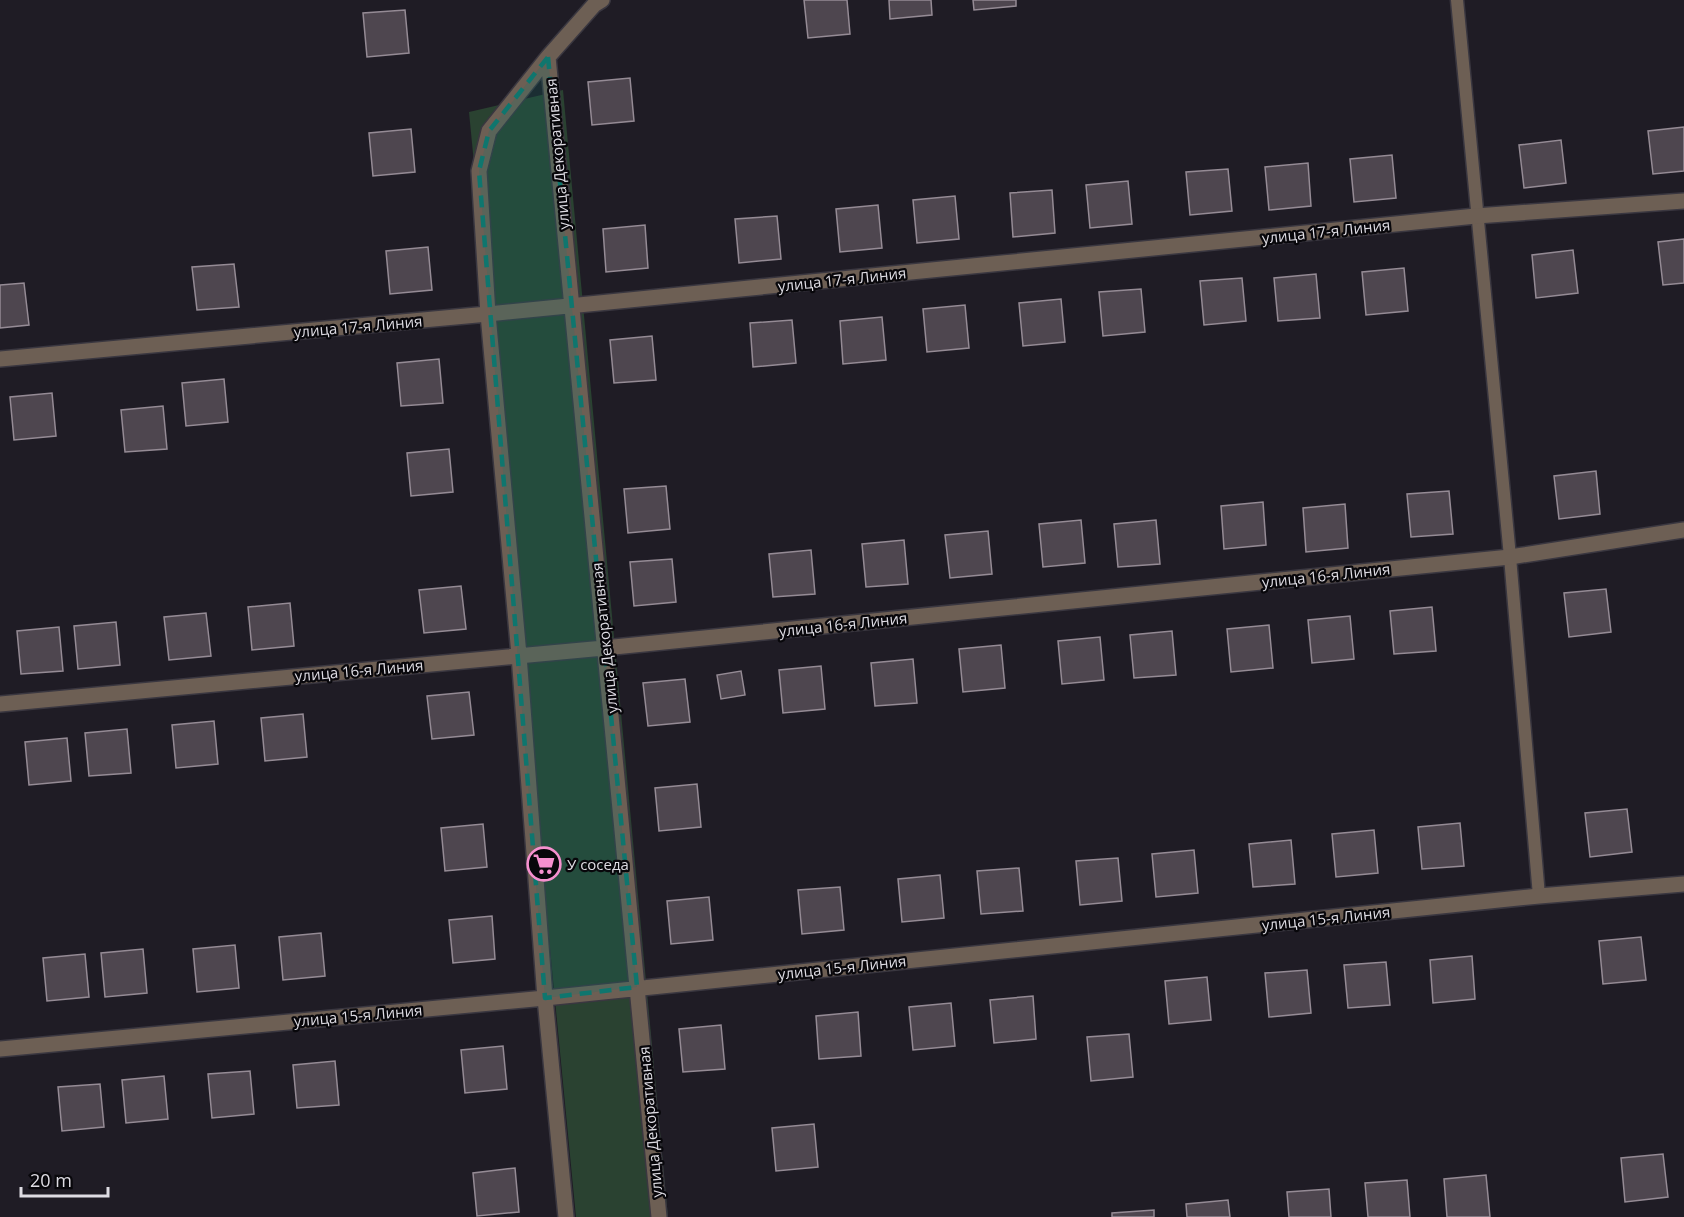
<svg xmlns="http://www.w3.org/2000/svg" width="1684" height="1217" font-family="'Open Sans',sans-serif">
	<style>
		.green { fill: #2a4231 }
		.building { fill: #4e464f; stroke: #958b95; stroke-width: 1.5 }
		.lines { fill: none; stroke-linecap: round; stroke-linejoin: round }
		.lane-casing { stroke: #3a3740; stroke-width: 15 }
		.street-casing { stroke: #3a3740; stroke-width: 18 }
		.lane { stroke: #6d5f54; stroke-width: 12 }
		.street { stroke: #6d5f54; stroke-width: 15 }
		.marked { fill: #0f766e; fill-opacity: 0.2; stroke: #0f766e; stroke-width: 4.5; stroke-dasharray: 12 8; stroke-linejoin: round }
		.labels { text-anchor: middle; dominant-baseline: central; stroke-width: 4.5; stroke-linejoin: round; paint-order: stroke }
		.street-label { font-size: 15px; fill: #dedce3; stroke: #08070b }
		.poi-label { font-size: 15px; fill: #dedce3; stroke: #08070b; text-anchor: start }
	</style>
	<rect width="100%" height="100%" fill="#1f1c25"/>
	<path class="green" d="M563 90 668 1217H576L469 112Z"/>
	<path class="building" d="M804 0H847L850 34 808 38Z
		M889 0H931L932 15 890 19Z
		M973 0H1016V6L974 10Z
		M405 10 409 53 367 57 363 13Z
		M630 78 634 121 592 125 588 82Z
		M1684 127V171L1653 174 1648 131Z
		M411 129 415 172 373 176 369 133Z
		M1561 140 1566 183 1524 188 1519 145Z
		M1392 155 1396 198 1354 202 1350 159Z
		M1308 163 1311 206 1269 210 1265 167Z
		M1228 169 1232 211 1190 215 1186 172Z
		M1128 181 1132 224 1090 228 1086 185Z
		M1052 190 1055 233 1013 237 1010 193Z
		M955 196 959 239 917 243 913 200Z
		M878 205 882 248 840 252 836 209Z
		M777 216 781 259 739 263 735 219Z
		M645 225 648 268 606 272 603 229Z
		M1684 239V283L1663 285 1658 242Z
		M428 247 432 290 390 294 386 251Z
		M1573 250 1578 293 1536 298 1532 255Z
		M234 264 239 307 197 310 192 267Z
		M1404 268 1408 311 1366 315 1362 272Z
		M1316 274 1320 318 1278 321 1274 278Z
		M1242 278 1246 321 1204 325 1200 281Z
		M24 283 29 325 0 328V285Z
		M1141 289 1145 332 1103 336 1099 292Z
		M1061 299 1065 342 1023 346 1019 303Z
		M965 305 969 348 927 352 923 309Z
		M882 317 886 360 843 364 840 321Z
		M792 320 796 363 753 367 750 323Z
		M652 336 656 380 614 383 610 340Z
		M439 359 443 403 401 406 397 363Z
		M224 379 228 422 186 426 182 383Z
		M52 393 56 436 14 440 10 397Z
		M163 406 167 449 125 452 121 410Z
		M449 449 453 492 411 496 407 453Z
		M1596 471 1600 514 1559 519 1554 476Z
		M666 486 670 529 628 533 624 489Z
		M1449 491 1453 534 1411 537 1407 494Z
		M1263 502 1266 545 1224 549 1221 506Z
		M1345 504 1348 548 1306 552 1303 508Z
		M1081 520 1085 563 1043 567 1039 524Z
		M1156 520 1160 564 1118 567 1114 524Z
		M988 531 992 574 950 578 945 535Z
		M904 540 908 584 866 587 862 544Z
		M811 550 815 594 773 597 769 554Z
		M672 559 676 602 634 606 630 562Z
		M461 586 466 629 424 633 419 590Z
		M1606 589 1611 632 1569 637 1564 593Z
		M290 603 294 646 252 650 248 607Z
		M1432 607 1436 651 1394 654 1390 611Z
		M206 613 211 656 169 660 164 617Z
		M1350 616 1354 659 1312 663 1308 620Z
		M116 622 120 665 78 669 74 626Z
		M1269 625 1273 668 1231 672 1227 629Z
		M59 627 63 671 21 674 17 631Z
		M1172 631 1176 675 1134 678 1130 635Z
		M1100 637 1104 680 1062 684 1058 641Z
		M1001 645 1005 688 963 692 959 649Z
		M913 659 917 703 875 706 871 663Z
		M821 666 825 709 783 713 779 670Z
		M741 671 745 695 721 699 717 675Z
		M685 679 690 722 648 726 643 683Z
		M469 692 474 735 432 739 427 696Z
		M303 714 307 757 265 761 261 718Z
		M214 721 218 764 176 768 172 725Z
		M127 729 131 773 89 776 85 733Z
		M67 738 71 781 29 785 25 742Z
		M697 784 701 827 659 831 655 788Z
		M1627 809 1632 852 1590 857 1585 813Z
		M1460 823 1464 866 1422 869 1418 827Z
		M483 824 487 867 445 871 441 828Z
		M1374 830 1378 873 1336 877 1332 834Z
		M1291 840 1295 884 1253 887 1249 844Z
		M1194 850 1198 893 1156 897 1152 854Z
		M1118 858 1122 901 1080 905 1076 861Z
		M1019 868 1023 911 981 914 977 871Z
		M940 875 944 918 902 922 898 879Z
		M840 887 844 930 802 934 798 890Z
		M709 897 713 940 671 944 667 901Z
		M492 916 495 959 453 963 449 920Z
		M321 933 325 976 283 980 279 937Z
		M1641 937 1646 980 1603 984 1599 941Z
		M235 945 239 988 197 992 193 949Z
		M143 949 147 993 105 997 101 953Z
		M85 954 89 997 47 1001 43 958Z
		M1472 956 1475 999 1433 1003 1430 960Z
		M1386 962 1390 1005 1348 1008 1344 965Z
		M1307 970 1311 1013 1269 1017 1265 973Z
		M1207 977 1211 1020 1169 1024 1165 981Z
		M1033 996 1036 1039 994 1043 990 1000Z
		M951 1003 955 1046 913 1050 909 1007Z
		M858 1012 861 1056 819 1059 816 1016Z
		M721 1025 725 1069 683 1072 679 1029Z
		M1129 1034 1133 1077 1091 1081 1087 1037Z
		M503 1046 507 1089 465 1093 461 1050Z
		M335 1061 339 1105 297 1108 293 1065Z
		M250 1071 254 1114 212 1118 208 1074Z
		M164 1076 168 1119 126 1123 122 1080Z
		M100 1084 104 1127 62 1131 58 1087Z
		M814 1124 818 1167 776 1171 772 1128Z
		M1663 1154 1668 1197 1625 1202 1621 1158Z
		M515 1168 519 1212 477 1216 473 1173Z
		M1486 1175 1490 1217H1447L1444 1179Z
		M1407 1180 1410 1217H1368L1365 1183Z
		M1329 1189 1331 1217H1289L1287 1192Z
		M1228 1200 1230 1217H1187L1186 1204Z
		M1154 1210V1217H1112V1213Z"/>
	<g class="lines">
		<defs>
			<path id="lane" d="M1457 0 1510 557 1539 896"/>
			<path id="street" d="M548 57 594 5 602 0
				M0 359 488 314 1476 216 1684 201
				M0 704 604 648 1510 557 1684 530
				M0 1049 545 998 1539 896 1684 884
				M566 1217 545 998 519 655 488 314 479 171 489 131 548 57 659 1217"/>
		</defs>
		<use href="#lane" class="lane-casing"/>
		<use href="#street" class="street-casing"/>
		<use href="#lane" class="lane"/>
		<use href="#street" class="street"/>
	</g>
	<path class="marked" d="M548 57 637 987 545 998 479 171 489 131Z"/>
	<defs>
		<symbol id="supermarket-ring" viewBox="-11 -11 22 22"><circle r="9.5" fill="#08070b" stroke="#f690cf" stroke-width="1.5"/><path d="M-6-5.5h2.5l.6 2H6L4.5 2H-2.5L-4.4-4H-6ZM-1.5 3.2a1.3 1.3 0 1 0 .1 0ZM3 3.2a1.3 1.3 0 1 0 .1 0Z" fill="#f690cf"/></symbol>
	</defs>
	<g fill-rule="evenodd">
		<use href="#supermarket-ring" x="525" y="845" width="38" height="38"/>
	</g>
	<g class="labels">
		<g class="street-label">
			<text transform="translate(557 154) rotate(-95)">улица Декоративная</text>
			<text transform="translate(1326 231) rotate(-6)">улица 17-я Линия</text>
			<text transform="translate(842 279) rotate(-6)">улица 17-я Линия</text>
			<text transform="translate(358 326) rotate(-5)">улица 17-я Линия</text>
			<text transform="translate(1326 575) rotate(-6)">улица 16-я Линия</text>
			<text transform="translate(843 624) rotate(-6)">улица 16-я Линия</text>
			<text transform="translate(604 638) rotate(-96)">улица Декоративная</text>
			<text transform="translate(359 670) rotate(-5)">улица 16-я Линия</text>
			<text transform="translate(1326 918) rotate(-6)">улица 15-я Линия</text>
			<text transform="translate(842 967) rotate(-6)">улица 15-я Линия</text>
			<text transform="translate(358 1015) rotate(-5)">улица 15-я Линия</text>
			<text transform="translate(650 1122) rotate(-95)">улица Декоративная</text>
		</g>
		<g class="poi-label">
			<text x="567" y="864">У соседа</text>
		</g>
	</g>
	<path d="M21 1187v9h87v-9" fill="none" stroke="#dedce3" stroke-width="3"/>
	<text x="30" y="1187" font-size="18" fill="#dedce3" stroke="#08070b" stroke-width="4.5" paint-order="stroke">20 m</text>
</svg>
